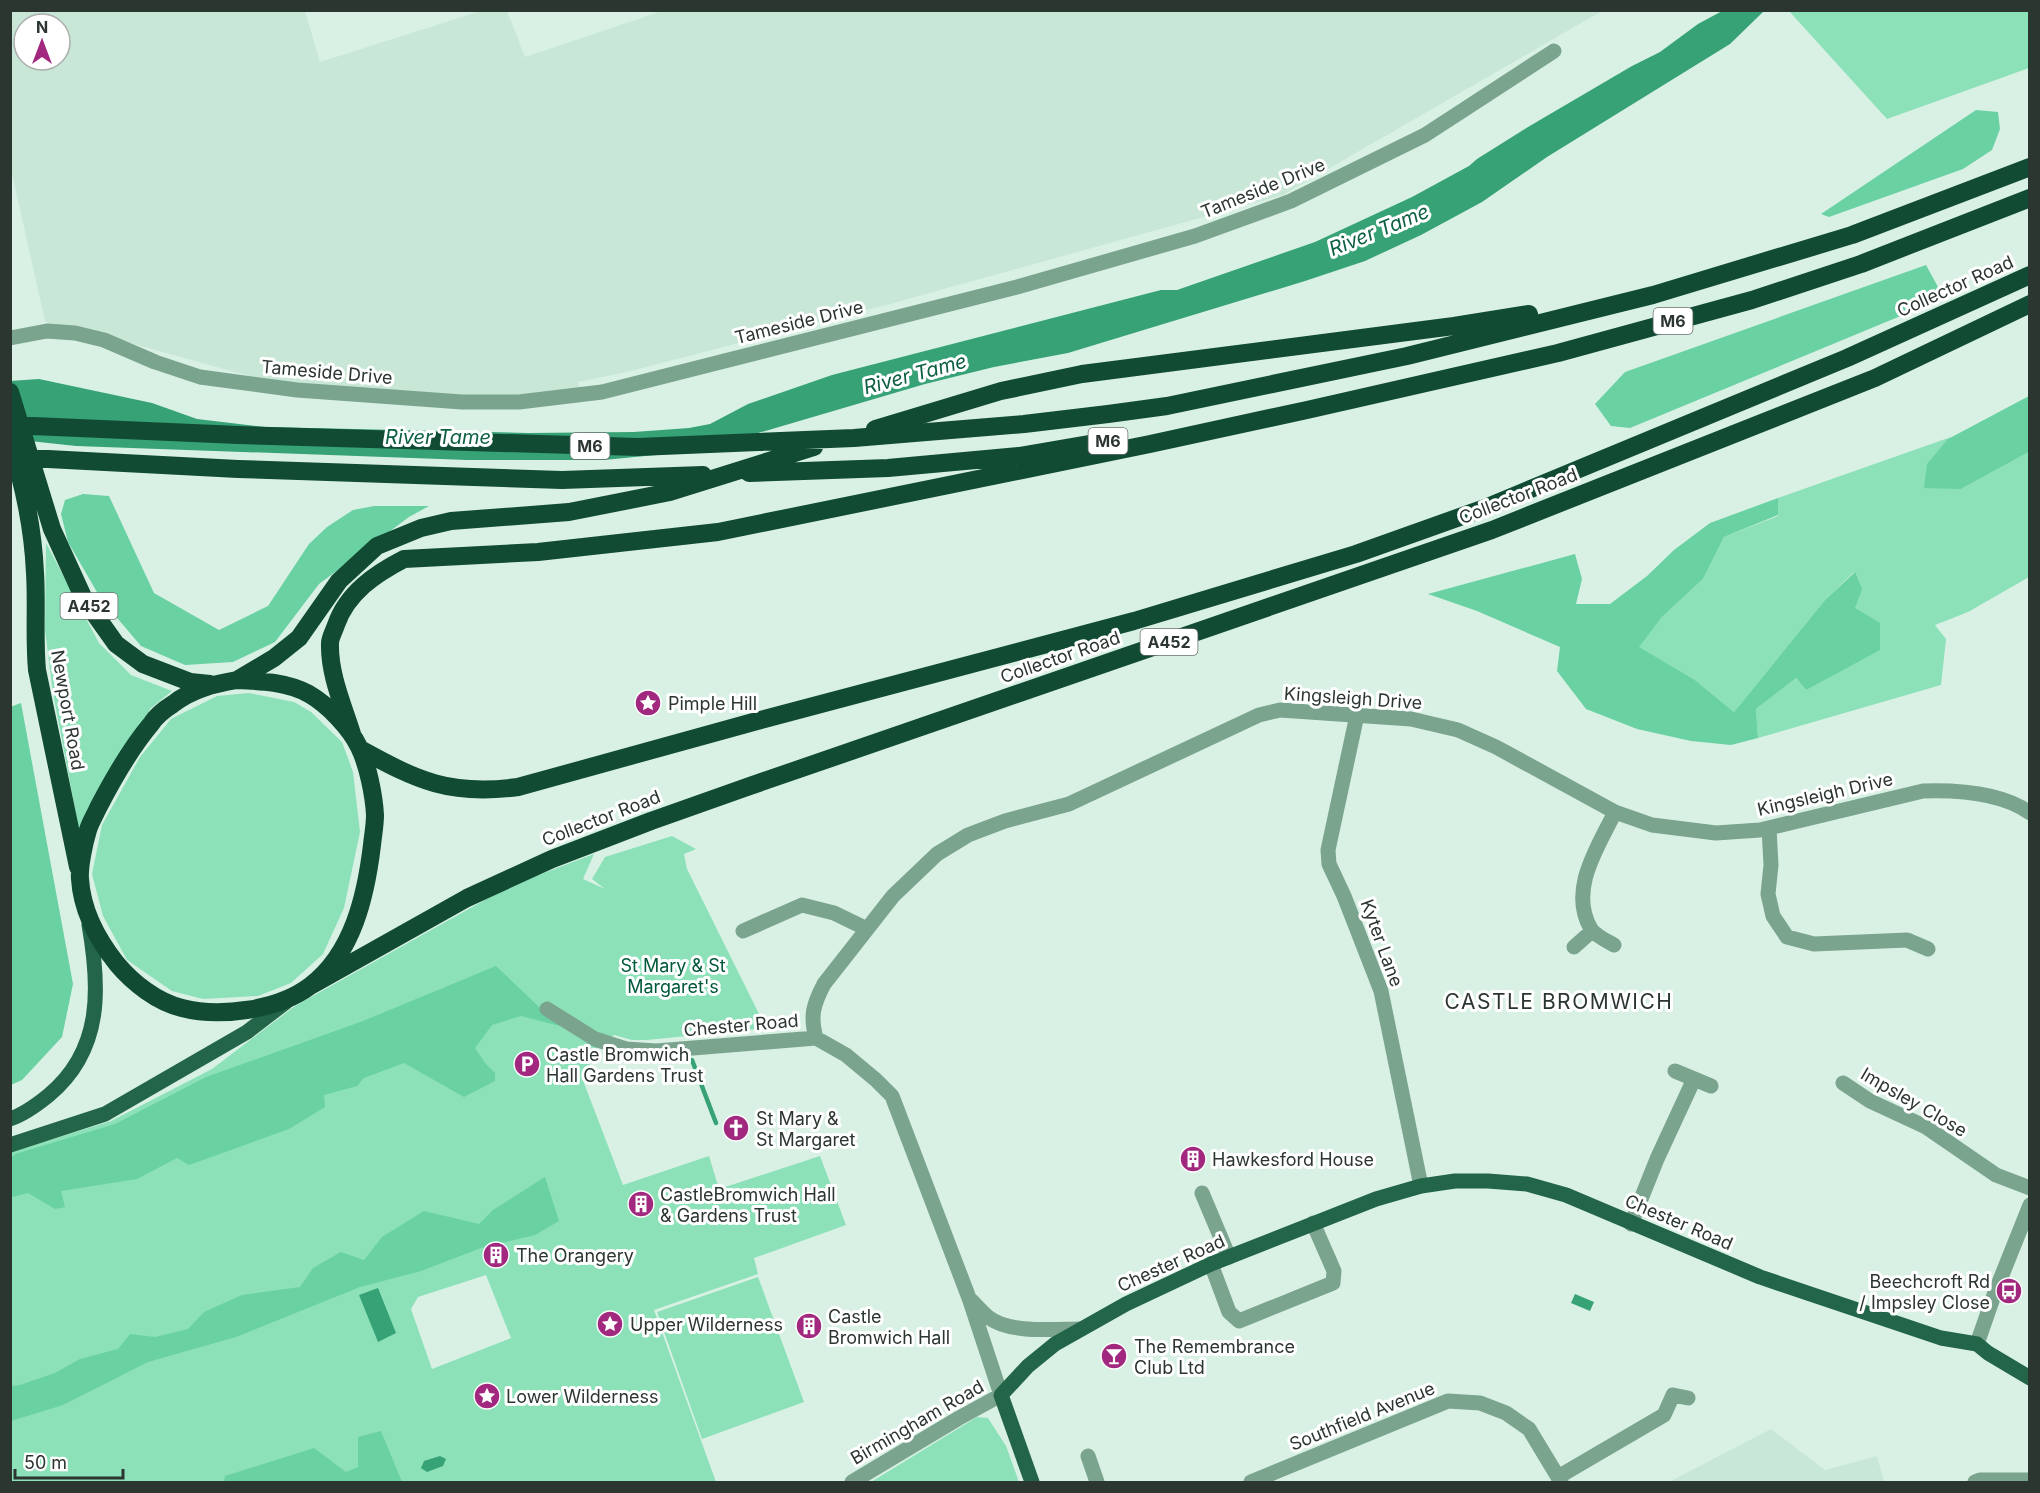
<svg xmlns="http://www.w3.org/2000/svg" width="2040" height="1493" font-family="Inter,sans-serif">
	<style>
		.built { fill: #c8e7d7; fill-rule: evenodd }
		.green { fill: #8ce1b8; fill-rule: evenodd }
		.forest { fill: #6ad1a3 }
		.water { fill: #36a276 }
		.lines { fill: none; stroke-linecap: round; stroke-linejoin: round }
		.stream { stroke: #36a276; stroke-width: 4.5 }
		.minor { stroke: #7ba48f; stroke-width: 15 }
		.major { stroke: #236549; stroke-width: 15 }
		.highway { stroke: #114b34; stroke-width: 18 }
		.labels { text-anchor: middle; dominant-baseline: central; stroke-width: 6; stroke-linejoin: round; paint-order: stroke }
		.shield { fill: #fff; stroke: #6b726f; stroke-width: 1.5 }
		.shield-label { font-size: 16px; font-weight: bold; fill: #2c3631 }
		.street-label { font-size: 18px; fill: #2c3631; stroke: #fff }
		.poi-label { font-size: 18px; fill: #2c3631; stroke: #fff; text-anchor: start }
		.park-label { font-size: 18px; fill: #00593b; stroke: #fff }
		.water-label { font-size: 20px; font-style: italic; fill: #0e6042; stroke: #fff }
		.quarter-label { font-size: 21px; letter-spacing: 1.5px; fill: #2c3631; stroke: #fff }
	</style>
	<rect width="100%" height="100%" fill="#d9f1e4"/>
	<path class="built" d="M484 10 507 11 525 57 665 10 1602 11 1283 195 890 304 627 372 578 382 580 389 509 399 274 383 116 339 52 325 45 321 11 169 10 11H305L320 62ZM24 24H60V60H24Z
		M1771 1429 1825 1470 1877 1456 1884 1482H1669Z"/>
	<path class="green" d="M1789 11H2029V68L1887 119Z
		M1951 437 1948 439 1961 489 2029 452V577L1968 612 1935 625 1946 639 1941 685 1758 738 1756 709 1796 678 1806 690 1855 608 1854 572 1825 600 1734 712 1695 680 1638 647 1662 617 1703 579 1724 537 1778 516V498Z
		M46 543 99 643 131 675 172 691 151 708 115 763 79 830 53 693 45 630Z
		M249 693 294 702 311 712 342 742 353 772 360 832 344 908 323 954 291 983 258 996 203 999 172 991 127 960 103 916 92 874 102 825 140 757 171 719 217 696Z
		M672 836 696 849 684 854 687 869 766 1028 647 1040H632L614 1035 594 1051 584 1083 623 1185 709 1156 719 1189 820 1156 846 1225 754 1258 758 1274 654 1310 716 1482H11V1152L111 1121 212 1069 295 1006 512 885 594 854 583 879 605 889 592 879 605 857ZM486 1275 511 1338 432 1369 411 1309 418 1297Z
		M758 1277 804 1402 702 1439 657 1312Z
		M977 1417 988 1418 1006 1446 1019 1482H871Z"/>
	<path class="forest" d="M1976 110 1998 112 2000 129 1992 150 1963 169 1829 217 1821 214Z
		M1926 265 1944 298 1630 428 1611 426 1595 404 1625 372Z
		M2029 396V452L1961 489 1924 488 1927 464 1948 439Z
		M83 494 109 496 154 593 219 630 268 606 309 544 327 527 353 510 374 506H429L409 517 319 584 275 642 233 662 185 665 141 646 101 599 68 542 61 514 65 500Z
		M1778 498V515L1724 537 1703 579 1662 617 1639 647 1695 680 1734 712 1825 600 1855 572 1862 589 1855 608 1880 623V650L1806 690 1796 678 1756 709 1758 738 1731 745 1691 741 1637 729 1586 709 1557 671 1560 647 1477 611 1428 594 1575 554 1582 579 1576 604H1610L1647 576 1674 550 1710 523Z
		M21 703 73 984 62 1037 22 1080 11 1085 10 707Z
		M496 966 538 1006 564 1027 521 1016 492 1025 475 1048 485 1063 495 1073V1081L464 1097 404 1063 364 1078 357 1086 324 1095 325 1107 289 1129 189 1165 177 1158 137 1179 61 1191 65 1207 55 1209 28 1193 13 1197 11 1195V1158L15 1154 115 1124 206 1077 363 1021Z
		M545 1177 559 1221 535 1235 481 1248 421 1271 360 1287 236 1337 148 1362 63 1405 11 1421V1386L20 1385 55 1373 80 1359 118 1349 130 1334 155 1337 188 1329 204 1312 242 1295 300 1287 313 1268 341 1252 364 1260 382 1237 424 1211 479 1224 493 1210Z
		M381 1431 402 1482H224L225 1476 314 1448 346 1472 358 1467V1437Z"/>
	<path class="water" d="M1724 10 1764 11 1730 44 1547 157 1482 202 1421 235 1365 261 1305 281 1068 353 994 367 925 384 697 451 604 460H467L76 446 11 439 10 381 39 379 152 403 197 419 265 427 528 433 634 432 689 428 710 424 748 404 832 375 1161 290H1177L1315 242 1412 197 1469 166 1477 159 1528 127 1632 66 1660 52 1698 24Z
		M378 1288 396 1333 378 1342 359 1295Z
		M1575 1294 1594 1302 1590 1311 1571 1303Z
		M440 1456 446 1459 443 1466 427 1472 421 1468 424 1461Z"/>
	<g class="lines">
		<path class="stream" d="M692 1060 716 1123"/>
		<path class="minor" d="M10 338 47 331 75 333 104 340 155 362 200 377 297 390 462 402H519L602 392 1017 287 1195 236 1291 201 1425 135 1554 51
			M1357 715 1328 850 1329 864 1344 896 1381 991 1421 1186
			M1769 828 1771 865 1768 894 1773 916 1787 937 1814 944 1907 940 1928 949
			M743 931 802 905 834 913 867 929
			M1614 945C1607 941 1596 936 1591 929 1568 890 1598 847 1615 812
			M1574 947 1592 931
			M547 1009 595 1039 626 1049 656 1051 816 1038 846 1055 876 1080 892 1096 969 1298 1001 1395 959 1418 852 1482
			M816 1038C810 1016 813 1005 824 984L893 896 937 854 968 835 1005 821 1069 804 1259 715 1280 710 1411 719 1458 730 1496 747 1615 812 1652 825 1716 833 1760 830 1923 791C1957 790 2001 792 2030 813
			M1675 1071 1711 1086
			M1843 1083 1870 1101 1926 1127 1996 1175 2030 1188
			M1202 1193 1229 1257
			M1631 1224 1657 1159 1694 1079
			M1211 1264 1229 1312 1239 1321 1333 1283 1334 1271 1313 1223
			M971 1300C977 1306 982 1312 988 1317 1009 1334 1055 1329 1080 1329
			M1977 1344 1994 1295 2030 1205
			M1088 1456 1097 1482
			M1558 1477 1664 1415 1673 1395 1688 1398
			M1251 1482 1448 1401 1480 1403 1506 1413 1529 1429 1561 1482
			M1975 1482 1980 1480H2030"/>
		<path class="major" d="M10 1119C25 1114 38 1104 49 1095 103 1050 100 987 89 925
			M10 1145 105 1114 247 1032 286 1002
			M1032 1482 1001 1395 1028 1366 1055 1344 1126 1304 1211 1264 1376 1199 1421 1186 1455 1181H1488L1527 1184 1566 1195 1760 1277 1941 1338 1977 1344 1988 1353 2030 1378"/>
		<path class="highway" d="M10 392 52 529 84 599 116 644 143 664 190 682 210 684
			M10 425 238 435 638 447 854 438 1024 424 1108 414 1167 406 1407 356 1653 295 1852 235 2030 167
			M875 429 1001 391 1082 374 1454 326 1529 314
			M10 442C24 485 33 528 35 573 37 605 34 637 37 670L78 867
			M10 457 238 469 562 480 703 475
			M749 473 888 468 1019 456 1118 439
			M237 680 274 658 299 638 339 581 377 546 421 528 451 521 569 512 670 492 814 447
			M237 680C261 681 287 682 309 694 328 705 350 728 359 747 368 765 374 796 375 815 375 825 373 835 372 845 366 895 353 954 310 986 278 1010 220 1018 182 1008 157 1002 133 983 117 964 97 939 82 911 80 879 79 867 84 843 88 830 90 823 95 815 98 808 113 779 130 749 151 724 156 716 165 709 173 704 192 689 214 684 237 680Z
			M352 734C343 705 329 674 330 643 330 638 334 631 336 625 347 593 375 574 404 559L538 552 718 532 1150 444 1307 410 1558 353 1752 300 1861 264 2030 198
			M360 749C418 781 450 796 518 787L757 721 1134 621 1356 554 1485 508 1847 358 2030 275
			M312 985 467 898 552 859 651 821 747 787 1492 530 1875 378 2030 304"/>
	</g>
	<defs>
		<symbol id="sight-disc" viewBox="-11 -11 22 22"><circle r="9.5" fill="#a1287e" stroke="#fff"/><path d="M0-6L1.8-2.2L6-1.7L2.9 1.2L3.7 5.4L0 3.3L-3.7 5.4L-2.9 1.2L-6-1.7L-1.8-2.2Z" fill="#fff"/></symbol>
		<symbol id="parking-disc" viewBox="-11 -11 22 22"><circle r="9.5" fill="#a1287e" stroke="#fff"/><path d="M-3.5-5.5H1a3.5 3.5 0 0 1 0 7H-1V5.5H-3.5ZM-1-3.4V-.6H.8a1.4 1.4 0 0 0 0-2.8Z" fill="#fff"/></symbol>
		<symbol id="church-disc" viewBox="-11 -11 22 22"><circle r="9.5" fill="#a1287e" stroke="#fff"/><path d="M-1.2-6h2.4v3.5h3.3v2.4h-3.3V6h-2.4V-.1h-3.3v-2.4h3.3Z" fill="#fff"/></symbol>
		<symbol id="building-disc" viewBox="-11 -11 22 22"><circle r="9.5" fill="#a1287e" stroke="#fff"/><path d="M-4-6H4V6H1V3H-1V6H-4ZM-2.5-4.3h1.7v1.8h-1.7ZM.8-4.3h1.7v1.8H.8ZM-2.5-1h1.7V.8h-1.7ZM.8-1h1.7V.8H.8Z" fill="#fff"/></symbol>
		<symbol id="bus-disc" viewBox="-11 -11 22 22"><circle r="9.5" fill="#a1287e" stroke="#fff"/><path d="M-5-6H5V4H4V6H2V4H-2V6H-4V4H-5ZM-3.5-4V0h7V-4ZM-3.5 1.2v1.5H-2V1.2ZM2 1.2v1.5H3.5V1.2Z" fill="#fff"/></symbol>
		<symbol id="bar-disc" viewBox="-11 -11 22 22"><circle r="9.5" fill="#a1287e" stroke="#fff"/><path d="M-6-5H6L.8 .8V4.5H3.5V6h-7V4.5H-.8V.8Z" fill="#fff"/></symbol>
	</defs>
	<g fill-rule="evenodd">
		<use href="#sight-disc" x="633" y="688" width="30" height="30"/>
		<use href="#parking-disc" x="512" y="1049" width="30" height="30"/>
		<use href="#church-disc" x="721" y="1113" width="30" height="30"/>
		<use href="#building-disc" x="1178" y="1144" width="30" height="30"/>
		<use href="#building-disc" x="626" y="1189" width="30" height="30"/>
		<use href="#building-disc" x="481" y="1240" width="30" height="30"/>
		<use href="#bus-disc" x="1994" y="1276" width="30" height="30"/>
		<use href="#sight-disc" x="595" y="1309" width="30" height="30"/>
		<use href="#building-disc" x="794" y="1311" width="30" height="30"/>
		<use href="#bar-disc" x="1099" y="1341" width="30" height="30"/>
		<use href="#sight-disc" x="472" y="1381" width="30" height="30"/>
	</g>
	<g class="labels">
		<g class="shield">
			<rect x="1653.5" y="308" width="39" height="26" rx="4.5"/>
			<rect x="1088.5" y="428" width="39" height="26" rx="4.5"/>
			<rect x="570.5" y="433" width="39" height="26" rx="4.5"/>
			<rect x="60.5" y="593" width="57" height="26" rx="4.5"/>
			<rect x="1140.5" y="629" width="57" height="26" rx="4.5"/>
		</g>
		<g class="shield-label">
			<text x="1673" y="321">M6</text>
			<text x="1108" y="441">M6</text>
			<text x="590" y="446">M6</text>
			<text x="89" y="606">A452</text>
			<text x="1169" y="642">A452</text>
		</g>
		<g class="street-label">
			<text transform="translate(1263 188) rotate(-22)">Tameside Drive</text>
			<text transform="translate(1955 286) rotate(-24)">Collector Road</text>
			<text transform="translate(799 322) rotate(-14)">Tameside Drive</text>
			<text transform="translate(327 372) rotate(5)">Tameside Drive</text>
			<text transform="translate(1518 496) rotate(-21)">Collector Road</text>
			<text transform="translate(1060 657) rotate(-19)">Collector Road</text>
			<text transform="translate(1353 698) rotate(4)">Kingsleigh Drive</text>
			<text transform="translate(68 710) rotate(80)">Newport Road</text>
			<text transform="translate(1825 794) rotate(-13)">Kingsleigh Drive</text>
			<text transform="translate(601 818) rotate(-21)">Collector Road</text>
			<text transform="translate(1382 943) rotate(70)">Kyter Lane</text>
			<text transform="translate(741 1025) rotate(-5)">Chester Road</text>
			<text transform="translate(1914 1102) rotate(30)">Impsley Close</text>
			<text transform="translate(1679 1222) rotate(23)">Chester Road</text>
			<text transform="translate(1171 1263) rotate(-24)">Chester Road</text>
			<text transform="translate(1362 1416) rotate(-22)">Southfield Avenue</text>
			<text transform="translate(917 1422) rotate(-30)">Birmingham Road</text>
		</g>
		<g class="poi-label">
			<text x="668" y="703">Pimple Hill</text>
			<text x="546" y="1054">Castle Bromwich<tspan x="546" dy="21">Hall Gardens Trust</tspan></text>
			<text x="756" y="1118">St Mary &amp;<tspan x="756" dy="21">St Margaret</tspan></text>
			<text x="1212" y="1159">Hawkesford House</text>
			<text x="660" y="1194">CastleBromwich Hall<tspan x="660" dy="21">&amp; Gardens Trust</tspan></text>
			<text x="516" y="1255">The Orangery</text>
			<text x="1990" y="1281" text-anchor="end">Beechcroft Rd<tspan x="1990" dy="21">/ Impsley Close</tspan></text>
			<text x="828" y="1316">Castle<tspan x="828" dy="21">Bromwich Hall</tspan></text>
			<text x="630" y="1324">Upper Wilderness</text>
			<text x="1134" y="1346">The Remembrance<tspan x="1134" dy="21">Club Ltd</tspan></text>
			<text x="506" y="1396">Lower Wilderness</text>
		</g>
		<g class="park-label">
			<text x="673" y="965">St Mary &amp; St<tspan x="673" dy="21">Margaret's</tspan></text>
		</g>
		<g class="water-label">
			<text transform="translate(1379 230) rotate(-22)">River Tame</text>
			<text transform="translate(915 374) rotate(-15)">River Tame</text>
			<text x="438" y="437">River Tame</text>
		</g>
		<g class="quarter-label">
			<text x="1559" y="1001">CASTLE BROMWICH</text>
		</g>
	</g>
	<rect width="2040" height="1493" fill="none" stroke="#2c3631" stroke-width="24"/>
	<g transform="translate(42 42)"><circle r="28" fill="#ffffff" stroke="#abafad" stroke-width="1.5"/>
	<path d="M0-4.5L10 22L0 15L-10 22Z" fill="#a1287e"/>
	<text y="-9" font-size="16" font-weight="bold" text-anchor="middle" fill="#2c3631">N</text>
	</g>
	<path d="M15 1469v9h108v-9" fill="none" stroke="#2c3631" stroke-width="3"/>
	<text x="24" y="1469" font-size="18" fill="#2c3631" stroke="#ffffff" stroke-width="4.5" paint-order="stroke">50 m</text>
</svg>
